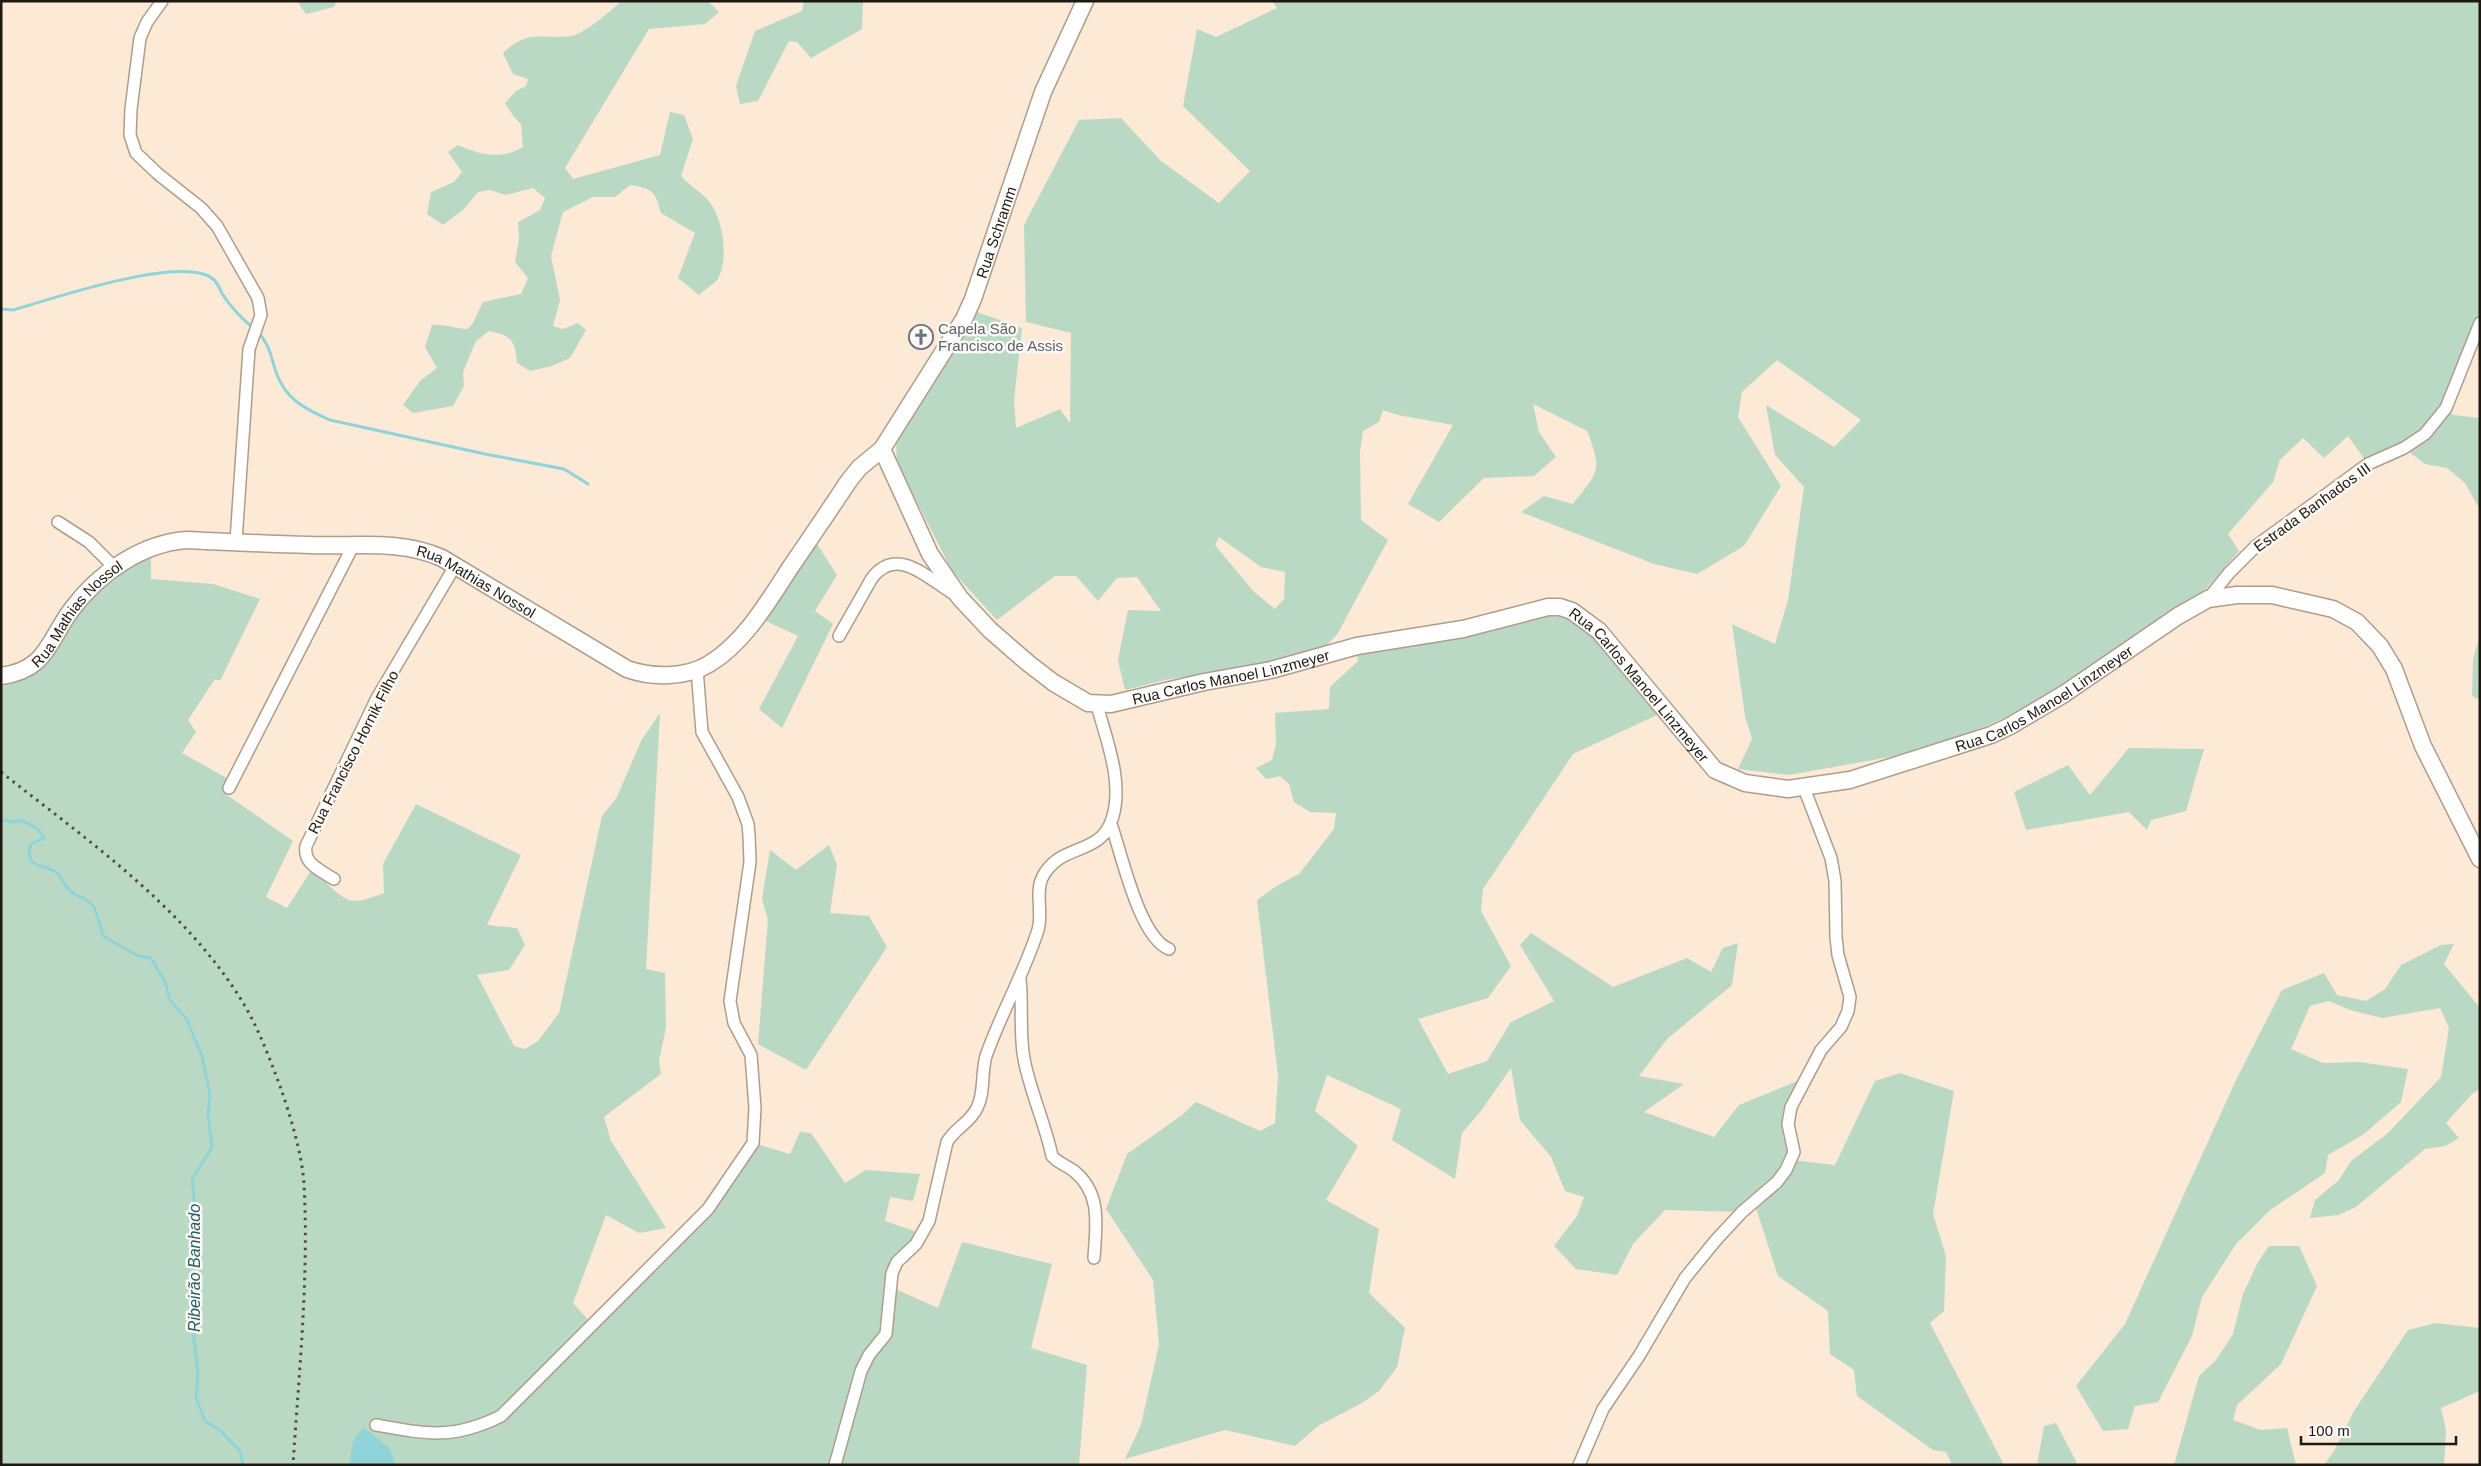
<svg xmlns="http://www.w3.org/2000/svg" width="2481" height="1466" font-family="Helvetica,sans-serif">
	<style>
		.green { fill: #bad9c4; fill-rule: evenodd }
		.water { fill: #90d4da }
		.lines { fill: none; stroke-linecap: round; stroke-linejoin: round }
		.stream { stroke: #90d4da; stroke-width: 3 }
		.street-casing { stroke: #af9d8b; stroke-width: 14 }
		.secondary-casing { stroke: #af9d8b; stroke-width: 19 }
		.street { stroke: #fff; stroke-width: 11 }
		.secondary { stroke: #fff; stroke-width: 16 }
		.rail { stroke: #544a41; stroke-width: 3; stroke-dasharray: 2.5 5; stroke-linecap: butt }
		.labels { text-anchor: middle; dominant-baseline: central; stroke-width: 5; stroke-linejoin: round; paint-order: stroke }
		.street-label { font-size: 15px; fill: #1f1812; stroke: #fdf9f5 }
		.worship-label { font-size: 15px; fill: #5b616d; stroke: #fdf9f5; text-anchor: start }
		.water-label { font-size: 16px; font-style: italic; fill: #245d62; stroke: #fdf9f5 }
	</style>
	<rect width="100%" height="100%" fill="#fce9d6"/>
	<path class="green" d="M297 1H337L334 7 306 14Z
		M622 1H708L719 12 705 24 649 29 565 168 573 179 660 155 670 112 684 115 693 139 681 176C689 185 699 191 707 199 723 216 730 260 717 280 712 285 704 290 699 295L678 278 695 233 661 213C656 192 652 188 630 185L615 197H593L563 212 551 256 560 300 553 326 563 329 578 323 586 330 570 358 552 366 530 371 517 363C515 340 512 336 489 331L476 341 463 372 464 386 453 406 413 413 403 405 420 381 437 368 425 347 432 325C445 324 455 329 468 329L473 323 483 302 521 294 528 278 515 262 519 239 518 222 540 210 545 198 533 188 506 195 490 190 478 192 464 209 443 225 427 214 431 192 454 182 462 172 448 152 458 145C479 155 501 160 523 147L521 124 514 117 505 103 516 91 526 86 528 79 513 74 503 53C529 28 542 40 571 36 585 34 611 10 622 1Z
		M804 1H863L862 29 811 58 797 42 789 41 758 101 740 104 736 86 755 31 802 11Z
		M1272 1H2480V333L2446 408 2453 415 2480 418V510L2465 483 2447 468 2425 464 2404 448 2368 464 2348 436 2324 458 2303 438 2280 460 2273 482 2228 534 2239 551 2204 591 2054 696 1934 749 1789 775 1738 769 1752 739 1745 716 1732 624 1775 644 1788 600 1804 487 1775 455 1766 405 1834 447 1861 420 1777 360 1742 392 1738 417 1781 486 1744 546 1697 574 1654 564 1521 512 1544 496 1573 504C1598 472 1603 471 1587 431L1533 404 1539 432 1556 457 1534 476 1484 478 1439 522 1408 504 1453 425 1398 415 1383 410 1379 422 1363 431 1360 452 1361 520 1388 540 1338 633 1318 655 1165 680 1125 690 1118 660 1128 610 1161 611 1137 577 1117 578 1098 601 1076 576H1055L997 620 952 571 897 463 896 442 974 311 1022 328 1014 400 1016 428 1060 409 1070 423 1071 333 1026 322 1024 225 1079 120 1121 118 1161 161 1219 203 1250 171 1183 106 1197 29 1216 37 1277 8ZM1219 537 1261 567 1285 572 1284 599 1275 609 1254 592 1215 545Z
		M817 544 837 575 815 611 833 624 782 728 759 709 798 636 766 621Z
		M151 554V579L213 584 260 599 220 681 215 679 188 720 196 732 182 753 232 781 227 795 293 841 266 897 287 908 314 866 332 877 327 884C352 907 354 903 384 893L383 864 416 804 521 855 487 925 517 928 525 945 509 970 477 975 514 1046 525 1049 538 1041 559 1013 602 816 617 797 641 741 660 713 646 969 665 973 666 1027 659 1061 661 1074 604 1117 611 1141 666 1228 639 1233 606 1215 573 1303 593 1325 708 1209 753 1143 790 1154 800 1132 811 1133 845 1183 866 1170 920 1174 913 1201 890 1197 885 1221 923 1234 897 1262 891 1287 938 1308 962 1242 1052 1264 1031 1348 1087 1365 1079 1465H1V681L15 678 99 585Z
		M1548 610 1569 613 1616 659 1657 715 1573 754 1483 889 1481 911 1511 966 1488 998 1418 1019 1448 1074 1487 1061 1511 1022 1554 1001 1520 945 1531 933 1613 987 1687 958 1711 972 1723 948 1738 943 1732 985 1667 1039 1639 1076 1684 1084 1644 1112 1714 1137 1739 1105 1805 1078 1791 1107V1160L1835 1165 1875 1081 1900 1073 1954 1091 1933 1214 1946 1256 1944 1311 1930 1323 2004 1465H1952L1946 1452 1933 1450 1857 1396 1854 1370 1830 1354 1828 1311 1778 1276 1754 1202 1742 1212 1665 1210 1633 1244 1617 1275 1576 1269 1554 1246 1577 1216 1584 1197 1565 1191 1551 1157 1520 1120 1511 1068 1481 1111 1462 1133 1455 1179 1392 1140 1401 1109 1327 1075 1315 1111 1358 1146 1326 1200 1379 1229 1369 1293 1405 1328 1397 1367 1379 1391 1362 1403 1318 1426 1295 1446 1225 1430 1125 1459 1141 1425 1159 1344 1153 1280 1106 1209 1127 1154 1182 1115 1196 1102 1260 1131 1275 1123 1278 1076 1257 900 1278 885 1299 874 1334 829 1336 813 1310 812 1294 802 1289 784 1280 776 1266 779 1256 768 1272 760 1276 744 1275 713 1329 709 1330 687 1358 661 1356 648Z
		M2480 634V700L2472 696 2473 660Z
		M2129 748 2204 749 2186 811 2151 820 2147 830 2129 812 2026 830 2014 792 2068 765 2090 795Z
		M829 845 837 865 830 913 869 916 887 947 806 1070 758 1044 768 920 762 899 770 850 796 870Z
		M2454 944 2444 964 2480 1008V1089L2472 1094 2446 1123 2459 1138 2445 1146 2425 1149 2356 1207 2338 1215 2310 1218 2315 1200 2339 1180 2351 1161 2388 1133 2441 1077 2449 1028 2440 1008 2382 1018 2350 1010 2329 1001 2310 1006 2291 1049 2323 1063 2359 1062 2408 1069 2401 1102 2364 1134 2328 1155 2325 1173 2269 1211 2236 1244 2202 1297 2192 1336 2158 1402 2135 1406 2128 1429 2103 1431 2076 1386 2125 1324 2237 1078 2282 990 2324 973 2337 995 2366 1001 2385 989 2401 965 2441 945Z
		M2269 1246H2299L2317 1286 2281 1364 2237 1405 2233 1420 2261 1430 2287 1428 2296 1465H2174L2199 1376 2216 1360 2233 1334 2243 1294 2258 1262Z
		M2436 1323 2480 1328V1391L2441 1408 2446 1430 2444 1465H2324L2334 1451 2354 1411 2408 1330Z
		M2056 1423 2078 1465H2037L2044 1426Z"/>
	<path class="water" d="M364 1427 389 1448 396 1465H349L353 1441Z"/>
	<g class="lines">
		<path class="stream" d="M1 309 13 310C52 299 182 254 213 279 218 283 220 290 223 295 231 307 240 317 251 326
			M259 333C271 348 270 355 276 372 285 399 305 409 330 420L485 454 564 469 588 484
			M1 820 15 822 21 820C30 824 39 828 44 838L31 844C23 870 45 863 57 873 63 879 66 889 74 894 81 898 88 899 93 906 98 914 100 927 103 936L138 956 151 958 165 982 170 1000 187 1020 202 1056 210 1095 208 1114 212 1147 192 1180 197 1226 192 1320 198 1375 196 1398 205 1421 221 1431 240 1451 243 1465"/>
		<defs>
			<path id="street" d="M162 1 147 22 140 38 131 109 130 135 136 153 158 174 201 208 217 226 258 298 261 315 249 349 236 541
				M58 522 89 542 115 568
				M2208 599 2229 573 2256 546 2368 464 2404 448 2425 434 2446 408 2480 323
				M839 636 872 578C899 543 932 583 959 597
				M229 788 354 544
				M1111 824C1122 855 1139 937 1169 949
				M334 879C320 870 303 864 306 846L377 698 455 566
				M1020 979C1023 1006 1019 1032 1024 1059 1030 1091 1045 1123 1052 1156 1058 1163 1066 1165 1074 1171 1102 1194 1096 1225 1094 1258
				M376 1425C426 1434 453 1440 501 1416L708 1209 753 1143 755 1108 751 1055 734 1023 730 1001 750 862 749 835 748 824 738 797 702 732 697 669
				M835 1465 861 1371 869 1355 886 1334 892 1273 897 1262 916 1244 929 1221 947 1142C955 1128 970 1123 977 1108 985 1093 981 1073 986 1056 1001 1013 1024 974 1038 930 1043 913 1035 893 1042 878 1060 841 1102 858 1113 816 1123 780 1106 739 1097 705
				M1579 1465 1603 1409 1639 1356 1685 1278 1716 1240 1742 1212 1777 1182 1786 1170 1794 1152 1788 1124 1791 1107 1821 1050 1841 1027 1848 1011 1850 997 1838 955 1836 937 1835 881 1831 858 1804 788"/>
			<g id="secondary">
				<path id="s1" d="M882 449 930 554 960 598 990 630 1028 663 1054 683 1088 703 1111 704 1204 682 1271 670 1357 646 1463 629 1548 607H1560L1572 611 1599 631 1715 770 1745 783 1788 789 1850 780 1991 735 2010 726 2064 694 2178 616 2208 599 2237 595H2272L2333 609 2357 622 2380 646 2394 669 2423 746 2480 859"/>
				<path id="s2" d="M1 676C47 670 48 641 72 609 99 573 142 543 187 540 228 542 269 544 310 545 354 547 400 539 442 558L627 669C652 678 686 678 709 664 744 643 768 602 790 568 809 540 829 511 848 482L859 468 882 449 964 319 973 299 1043 92 1085 1"/>
			</g>
		</defs>
		<use href="#street" class="street-casing"/>
		<use href="#secondary" class="secondary-casing"/>
		<use href="#street" class="street"/>
		<use href="#secondary" class="secondary"/>
		<path class="rail" d="M1 772C87 840 183 906 242 1001 258 1027 269 1057 280 1086 290 1115 302 1153 304 1184 309 1277 299 1372 293 1465"/>
	</g>
	<defs>
		<symbol id="church-ring" viewBox="-11 -11 22 22"><circle r="9.5" fill="#fdf9f5" stroke="#6b7280" stroke-width="1.5"/><path d="M-1.2-6h2.4v3.5h3.3v2.4h-3.3V6h-2.4V-.1h-3.3v-2.4h3.3Z" fill="#6b7280"/></symbol>
	</defs>
	<g fill-rule="evenodd">
		<use href="#church-ring" x="907" y="323" width="28" height="28"/>
	</g>
	<g class="labels">
		<g class="street-label">
			<text stroke="none"><textPath href="#s2" startOffset="1322">Rua Schramm</textPath></text>
			<text transform="translate(2312 507) rotate(-36)">Estrada Banhados III</text>
			<text stroke="none"><textPath href="#s2" startOffset="538">Rua Mathias Nossol</textPath></text>
			<text stroke="none"><textPath href="#s2" startOffset="102">Rua Mathias Nossol</textPath></text>
			<text stroke="none"><textPath href="#s1" startOffset="481">Rua Carlos Manoel Linzmeyer</textPath></text>
			<text stroke="none"><textPath href="#s1" startOffset="931">Rua Carlos Manoel Linzmeyer</textPath></text>
			<text stroke="none"><textPath href="#s1" startOffset="1396">Rua Carlos Manoel Linzmeyer</textPath></text>
			<text transform="translate(353 752) rotate(-63)">Rua Francisco Hornik Filho</text>
		</g>
		<g class="worship-label">
			<text x="938" y="328">Capela São<tspan x="938" dy="17">Francisco de Assis</tspan></text>
		</g>
		<g class="water-label">
			<text transform="translate(194 1268) rotate(-90)">Ribeirão Banhado</text>
		</g>
	</g>
	<rect width="2481" height="1466" fill="none" stroke="#1f1812" stroke-width="5"/>
	<path d="M2301 1436v8h155v-8" fill="none" stroke="#1f1812" stroke-width="2.5"/>
	<text x="2308" y="1436" font-size="15" fill="#1f1812" stroke="#fdf9f5" stroke-width="4" paint-order="stroke">100 m</text>
</svg>
